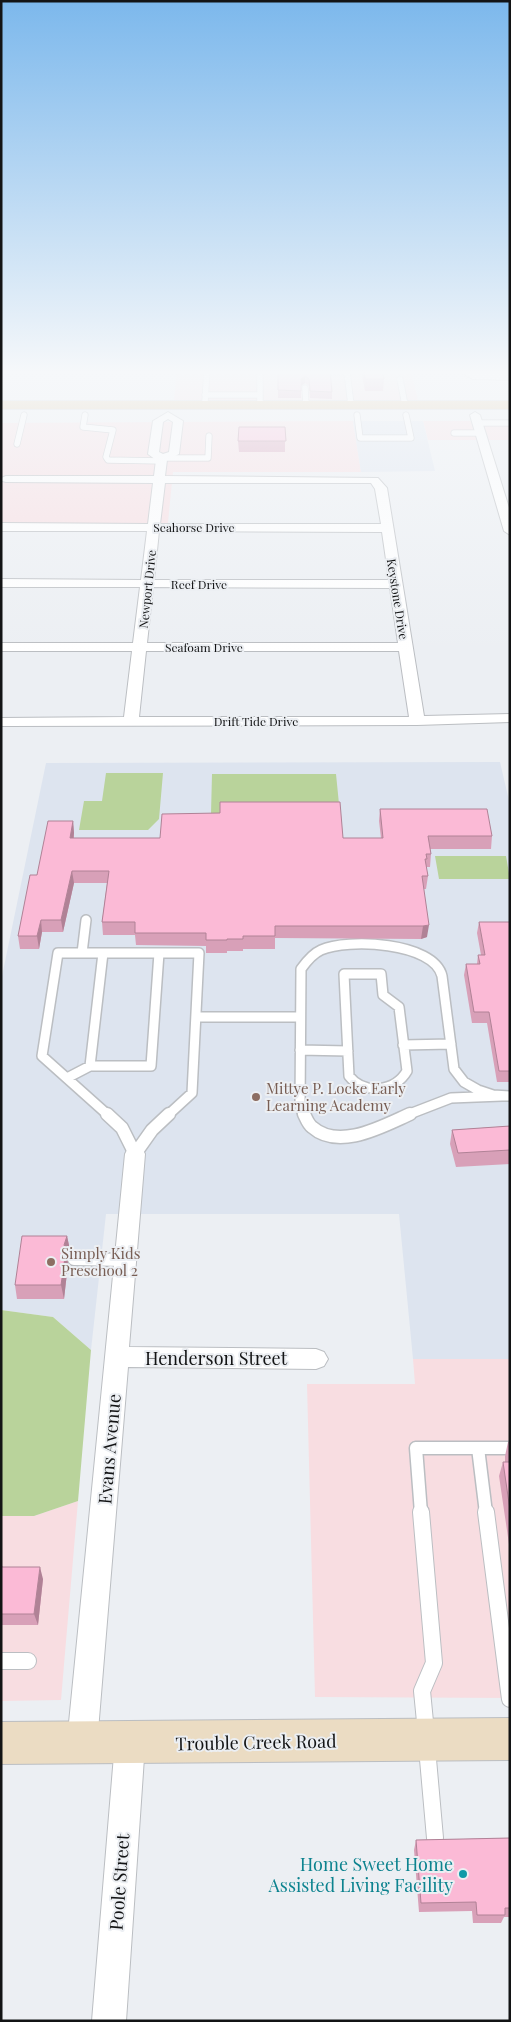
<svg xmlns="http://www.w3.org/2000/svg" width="511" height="2022" font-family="'Playfair Display',serif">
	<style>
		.commercial { fill: #f8dde1 }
		.built { fill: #dde4ef }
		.green { fill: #b9d39b }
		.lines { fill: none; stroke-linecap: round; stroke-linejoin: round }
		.lane-far3-casing { stroke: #bbbec2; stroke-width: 7 }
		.lane-far2-casing { stroke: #bbbec2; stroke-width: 12 }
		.lane-far1-casing { stroke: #bbbec2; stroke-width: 15 }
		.lane-casing { stroke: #bbbec2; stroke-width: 18 }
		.street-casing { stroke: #bbbec2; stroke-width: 2 }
		.secondary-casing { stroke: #bbbec2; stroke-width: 2 }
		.primary-casing { stroke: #cbcbcc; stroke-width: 2 }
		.lane-far3 { stroke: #fff; stroke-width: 5.5 }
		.lane-far2 { stroke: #fff; stroke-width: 9 }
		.lane-far1 { stroke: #fff; stroke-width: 12 }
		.lane { stroke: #fff; stroke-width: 16 }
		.street { fill: #fff; fill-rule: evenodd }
		.secondary { fill: #ebdcc3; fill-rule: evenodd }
		.primary { fill: #d7b988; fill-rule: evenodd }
		.wall { fill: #d8a0b8 }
		.shaded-wall { fill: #b08296 }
		.building { fill: #fbbad6; stroke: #b08296 }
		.education-dot { fill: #8d6e63; stroke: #eceff3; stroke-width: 2 }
		.culture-dot { fill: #0f9aa8; stroke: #eceff3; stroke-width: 2 }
		.labels { text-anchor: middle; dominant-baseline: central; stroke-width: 4; stroke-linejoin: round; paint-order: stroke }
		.far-street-label { font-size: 12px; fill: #131415; stroke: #eceff3 }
		.education-label { font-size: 15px; fill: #785e54; stroke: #eceff3; text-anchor: start }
		.near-street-label { font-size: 18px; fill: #131415; stroke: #eceff3 }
		.near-culture-label { font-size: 18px; fill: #0d838f; stroke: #eceff3; text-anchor: end }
	</style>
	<rect width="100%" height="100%" fill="#eceff3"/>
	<path class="commercial" d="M177 370H411L418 400H174Z
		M353 421 361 472H173L167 532H1V423Z
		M423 421H510V440H428Z
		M413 1359H510V1698L315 1697 307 1384H415Z
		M78 1501 61 1700 1 1701V1516H34Z"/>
	<path class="built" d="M353 421H423L435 471 361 472Z
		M500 762 510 805V1359H413L399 1214H106L91 1350 53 1317 1 1310V981L46 763Z"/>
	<path class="green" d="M106 773H163L159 819 148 830H79L84 801H102Z
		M212 774H336L340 814H211Z
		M435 856H506L510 879H439Z
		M1 1310 53 1317 91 1350 78 1501 34 1516H1Z"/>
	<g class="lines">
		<defs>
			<path id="lane-far3" d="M260 370V402
				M316 372H347L351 405
				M400 379 405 405
				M305 388 306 405
				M205 395H260
				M205 401 207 370
				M85 415 83 427 113 430 106 457 108 460 162 461
				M357 415 360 438H411L406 415
				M477 423H510
				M454 433H480
				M17 444 24 415
				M162 458H208L209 436"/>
			<path id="lane-far2" d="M82 953 86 920
				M344 974H381L383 995 399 1007 407 1071C395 1092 364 1095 349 1076Z
				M197 1017H300
				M403 1045 451 1044
				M300 1050 348 1051
				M90 1066 103 953
				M67 1078 90 1066H151L159 953
				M108 1115 42 1056 58 953H199L192 1093 168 1115
				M304 1115 300 1108 301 969C306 962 312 954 321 950 347 938 434 942 442 976L454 1069 464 1082 478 1090 493 1095 510 1096
				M407 1115 451 1098 502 1096"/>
			<path id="lane-far1" d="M107 1114 122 1128 135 1154 152 1130 169 1114
				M304 1114C306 1118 308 1124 312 1127 339 1151 383 1126 410 1114
				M74 1259 125 1260
				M478 1448H510
				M421 1513 416 1448H478L486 1513"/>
			<path id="lane" d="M421 1512 434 1663 422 1691 426 1732
				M486 1512 510 1699
				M1 1661H28
				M427 1748 435 1838"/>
			<path id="street" d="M456 370H469L475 373 510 374V380L473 379Z
				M168 412 183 421 179 454 167 460 165 476 378 478 387 488 424 716 510 714V722L417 725 1 726V718L124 717 132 651H1V643H133L140 587H1V579L141 580 147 531H1V523L148 524 153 483 6 482 2 481 1 478 6 476H154L156 460 148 454 153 421ZM168 419 173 422 169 452 163 454 159 452 163 422ZM165 483H371L375 489 381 524H160ZM159 531 382 532 389 580H154ZM153 587 390 588 398 643H147ZM146 651H399L409 717H139Z
				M475 412 480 415 510 511V535L504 531 470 415Z
				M135 1146 142 1148 145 1154 129 1347 316 1349 324 1352 328 1359 324 1366 316 1369 128 1367 97 1743 92 1753 82 1758 72 1753 67 1743 125 1154 128 1148Z
				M130 1728 140 1733 145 1743 126 2021H92L115 1743 120 1733Z"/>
			<path id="secondary" d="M510 1718V1760L1 1764V1722Z"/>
			<path id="primary" d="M1 401H510V409H1Z"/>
		</defs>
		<use href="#lane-far3" class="lane-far3-casing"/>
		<use href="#lane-far2" class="lane-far2-casing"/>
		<use href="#lane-far1" class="lane-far1-casing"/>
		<use href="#lane" class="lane-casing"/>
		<use href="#street" class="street-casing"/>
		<use href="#secondary" class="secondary-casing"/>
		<use href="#primary" class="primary-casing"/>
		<use href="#lane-far3" class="lane-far3"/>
		<use href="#lane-far2" class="lane-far2"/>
		<use href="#lane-far1" class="lane-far1"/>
		<use href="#lane" class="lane"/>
		<use href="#street" class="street"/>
		<use href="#secondary" class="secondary"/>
		<use href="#primary" class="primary"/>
	</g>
	<path class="wall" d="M278 370H330L332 392V399L310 398 309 386 305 383 301 386V398H278Z
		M361 370H382L384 379 383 391H365Z
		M285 427V452H239L238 441Z
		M380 809 492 836 491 849H430L431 854 430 867H426L428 876 426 889H423L427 937 421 939 275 938V949H243V951H227V953H206V946L136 945 135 935H103L102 922 107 883H74L63 932H42L39 949H20L18 936 37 875 73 821 74 833V838H381L379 821Z
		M479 922H510V1082H497L487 1023H472L464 975 466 964H477L478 955H481L477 933Z
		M510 1126V1164L456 1167 450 1144 452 1130Z
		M67 1236 70 1250 67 1257 68 1264 64 1299H17L15 1285Z
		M510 1441V1551L499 1476 503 1462H505V1456L508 1442Z
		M1 1564 3 1567 43 1579 38 1625H1Z
		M510 1838V1917H504L501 1923H473L472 1911 419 1912 414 1850 416 1840Z"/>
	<path class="shaded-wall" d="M305 376V383L301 386V379Z
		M73 821 74 833 72 850 70 838Z
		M72 871 74 883 63 932 61 920Z
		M41 920 42 932 39 949 37 936Z
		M429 925 427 937 421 939 423 926Z
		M67 1236 70 1250 67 1257 68 1264 64 1299 61 1285 64 1245Z
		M40 1567 43 1579 38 1625 34 1614Z"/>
	<path class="building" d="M278 370H330L332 392 310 391 309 379 305 376 301 379V391L278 390Z
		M364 370H382L384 379H365Z
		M239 427H285L286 441H238Z
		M220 802H340L343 838H383L380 809H487L492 836H428L431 854H426L427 859H425L428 876H422L429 925 423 926H275V936H243V939H227V940H206V933H135V922H102L109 871H72L61 920H41L37 936H18L30 875H37L48 821H73L70 838H160L162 814 220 813Z
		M479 922H510V1071H499L489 1012H474L466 964H480L478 955H485Z
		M510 1126V1150L458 1153 452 1130Z
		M22 1236H67L64 1245 66 1250 61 1285H15Z
		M503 1462H510V1510Z
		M1 1564V1567H40L34 1614H1Z
		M510 1838V1908H505V1915H477L476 1902 421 1903 416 1840Z"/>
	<linearGradient id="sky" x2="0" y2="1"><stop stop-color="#7cb8ec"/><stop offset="0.57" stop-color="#f6f8fa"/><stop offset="1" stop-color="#f6f8fa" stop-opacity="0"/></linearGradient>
	<rect width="511" height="653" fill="url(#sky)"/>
	<g class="education-dot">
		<circle cx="256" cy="1097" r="5"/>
		<circle cx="51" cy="1262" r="5"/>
	</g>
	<circle class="culture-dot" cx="463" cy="1874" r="5"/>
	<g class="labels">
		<g class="far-street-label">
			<text x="194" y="527">Seahorse Drive</text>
			<text x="199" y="584">Reef Drive</text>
			<text transform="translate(147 589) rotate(-84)">Newport Drive</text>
			<text transform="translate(398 599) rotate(81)">Keystone Drive</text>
			<text x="204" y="647">Seafoam Drive</text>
			<text x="256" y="721">Drift Tide Drive</text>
		</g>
		<g class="education-label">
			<text x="266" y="1088">Mittye P. Locke Early<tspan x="266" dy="17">Learning Academy</tspan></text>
			<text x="61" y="1253">Simply Kids<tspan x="61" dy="17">Preschool 2</tspan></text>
		</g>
		<g class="near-street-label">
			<text x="216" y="1358">Henderson Street</text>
			<text transform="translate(109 1449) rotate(-85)">Evans Avenue</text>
			<text transform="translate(256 1742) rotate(-1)">Trouble Creek Road</text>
			<text transform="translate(119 1882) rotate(-86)">Poole Street</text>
		</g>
		<g class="near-culture-label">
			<text x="453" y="1864">Home Sweet Home<tspan x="453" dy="21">Assisted Living Facility</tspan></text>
		</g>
	</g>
	<rect width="511" height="2022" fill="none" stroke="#131415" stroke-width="5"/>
</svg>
